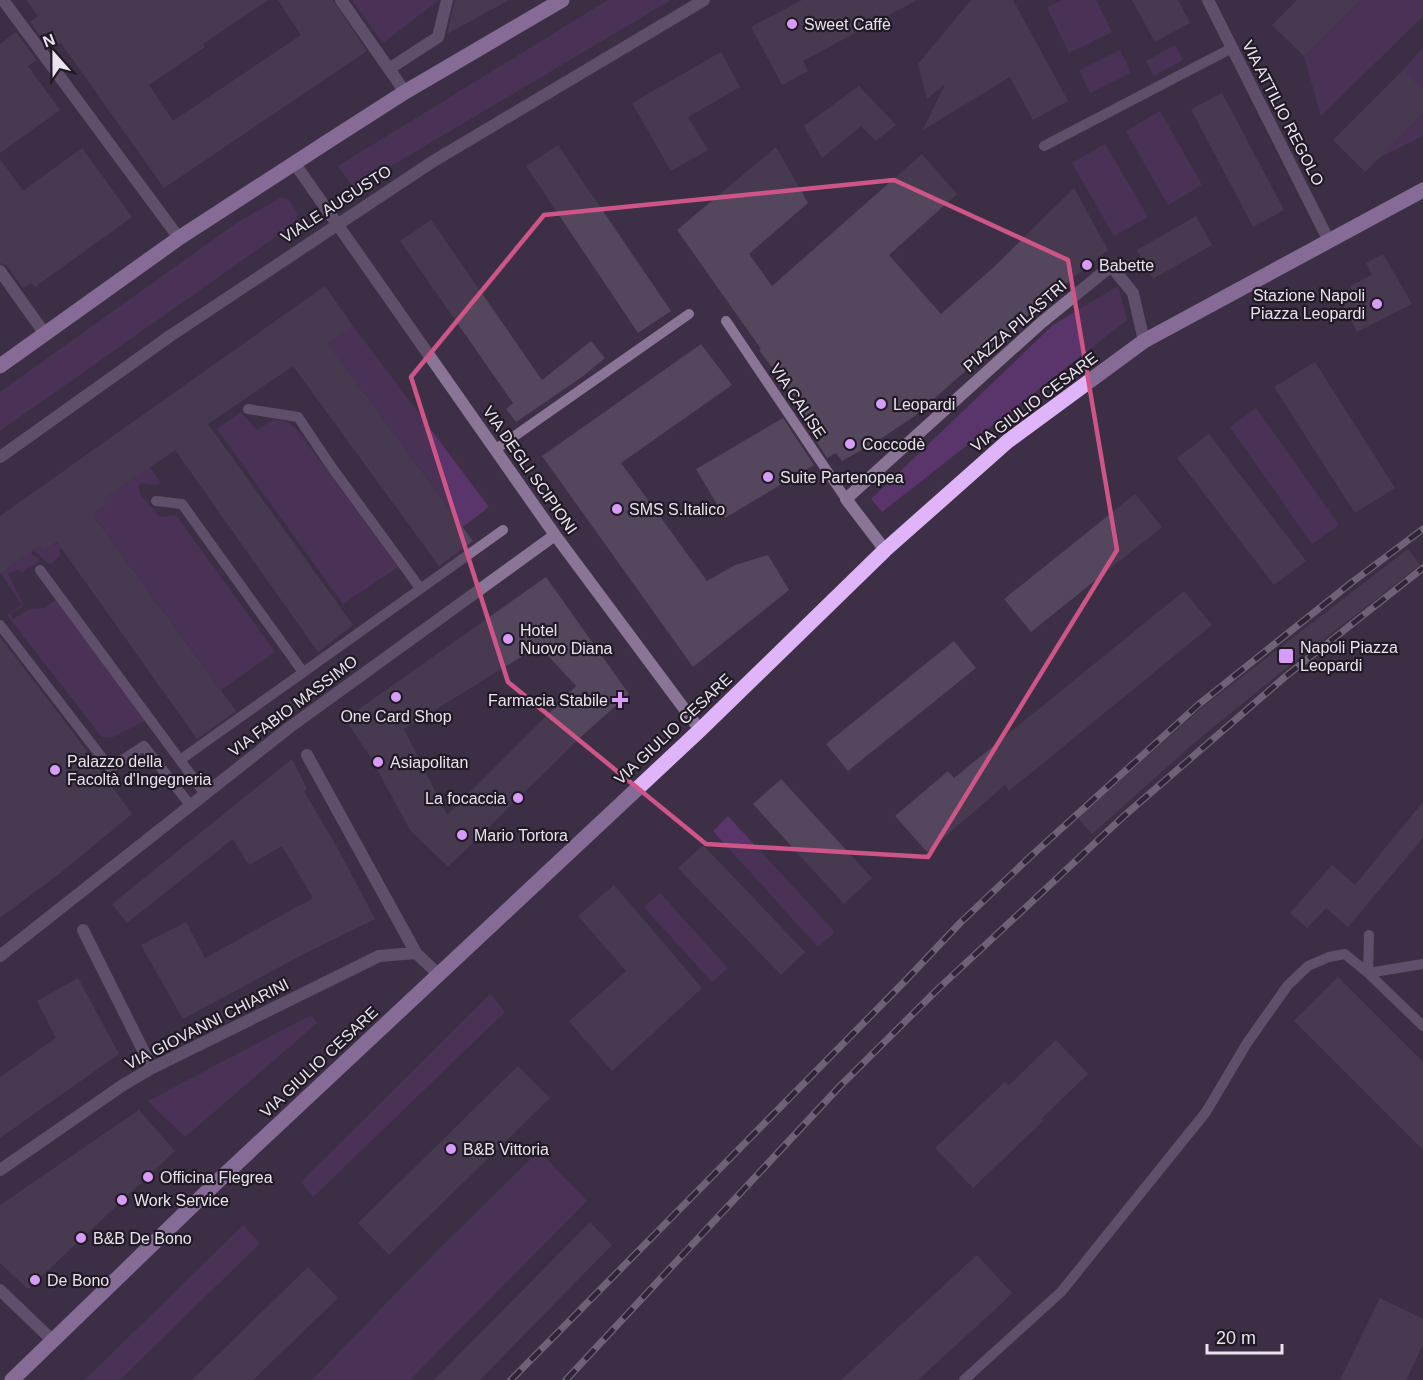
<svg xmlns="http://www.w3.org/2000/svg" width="1423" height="1380" font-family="Helvetica,sans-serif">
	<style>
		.green { fill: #59356c }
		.building { fill: #54465c; fill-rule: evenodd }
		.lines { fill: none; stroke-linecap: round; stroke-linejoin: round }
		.lane { stroke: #8b7597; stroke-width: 10 }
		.street { stroke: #8b7597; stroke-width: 12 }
		.primary { stroke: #dfb4f8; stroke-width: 15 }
		.rail-casing { stroke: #aba1b2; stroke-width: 7 }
		.rail { stroke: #201a24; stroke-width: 4.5; stroke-dasharray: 14; stroke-linecap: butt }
		.marked { fill: none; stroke: #ce5587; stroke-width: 4.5; stroke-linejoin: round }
		.poi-dot { fill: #d89bf8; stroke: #201a24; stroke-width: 2 }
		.labels { text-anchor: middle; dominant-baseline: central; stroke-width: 4.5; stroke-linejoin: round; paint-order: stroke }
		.poi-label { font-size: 16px; fill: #eae2ef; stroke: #201a24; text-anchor: start }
		.street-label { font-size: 16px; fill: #eae2ef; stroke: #201a24 }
	</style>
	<rect width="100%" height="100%" fill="#3d2f45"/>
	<path class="green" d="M352 0H439L383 43Z
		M608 0H671L354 188 338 166Z
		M1062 0H1096L1112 32 1069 53 1047 7Z
		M1360 0H1423V16L1321 116 1304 56Z
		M1175 45 1183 60 1154 76 1146 61Z
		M1423 47V89L1403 70Z
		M1120 50 1131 73 1090 93 1079 70Z
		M1160 111 1202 185 1168 205 1126 131Z
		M1423 113V136L1377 159Z
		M1105 144 1148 217 1114 236 1072 163Z
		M282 197 289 200 297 213 295 223 0 431V392L238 222Z
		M1118 286 1127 320 882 512 871 499 1053 325Z
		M353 326 489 507 463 527 328 344Z
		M1256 408 1339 525 1312 544 1230 427Z
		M241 412 257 430 273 420 286 421 298 431 398 567 343 604 217 429Z
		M150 467 161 483 156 485 140 483 138 488 141 496 160 517 176 515 275 652 221 690 98 522 95 518 90 520 88 516 103 500Z
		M57 543 62 546 59 551 61 554 51 564 46 562 35 551 32 552V555L39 558 38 563C33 567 28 567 23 572L17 570 8 574 24 606 10 614 13 619 30 609 44 608 57 599 145 721 113 737 107 738 101 736 7 615 22 605 1 573 38 546 44 549Z
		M728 816 835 932 818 947 713 831Z
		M660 893 728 968 712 982 644 907Z
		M490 994 505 1012 313 1197 301 1182Z
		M311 1015 317 1023 185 1137 148 1101Z
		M539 1151 587 1201 410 1380H312L442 1246Z
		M243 1225 260 1243 120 1380H85Z"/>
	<path class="building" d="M26 0H268L203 44 205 47 149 85 173 121 301 35 278 0H333L367 51 164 188 61 43 50 50 30 22 38 16Z
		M455 0H509L447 34Z
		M802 0H917L803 61 808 71 782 85 751 27Z
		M971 0H1013L1068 101 1033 120 1010 77 923 130 945 84 927 99 918 64Z
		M1132 0H1178L1190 23 1155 42Z
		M1297 0H1360L1304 56 1272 25Z
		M16 32 37 60 28 66 60 110 0 153V44Z
		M721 52 740 87 688 117 708 150 671 171 632 103Z
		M1403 70 1423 89V113L1365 172 1333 140Z
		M859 86 896 125 876 141 861 126 822 158 804 126Z
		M1222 93 1284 210 1253 227 1191 109Z
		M558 145 671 311 638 333 526 166Z
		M776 147 808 203 749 254 772 286 922 154 957 194 889 255 941 314 997 264 1074 188 1108 250 1036 308 916 415 876 442 842 461 836 453 827 458 796 411 802 407 759 350 761 349 677 230Z
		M82 148 132 217 35 287 31 283 23 288 7 266 0 263V159L23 191Z
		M1196 216 1212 245 1153 279 1137 250Z
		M431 220 542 380 591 341 605 358 582 377 516 422 506 409 513 403 400 241Z
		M1383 254 1412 304 1357 332 1342 303 1356 296 1350 286 1372 275 1366 263Z
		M325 286 353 326 328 344 473 541 439 566 293 366 208 424 353 625 318 652 175 450 103 500 105 506 92 514 236 711 197 739 57 542 44 550 38 546 0 574V516Z
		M701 344 732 385 621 463 707 581 735 565 768 555 789 590 693 667 542 456Z
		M1315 362 1395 488 1355 513 1274 387Z
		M783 418 814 465 725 518 696 469Z
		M1209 434 1306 561 1274 585 1177 458Z
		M1135 494 1162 527 1031 632 1004 599Z
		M1408 549 1420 565 1275 677 1194 743 1092 834 1078 818 1204 706Z
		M546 577 629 694 583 735 448 867 410 830 371 758 345 719ZM539 646 576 686 447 815 404 729Z
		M1184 591 1212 625 1009 791 1005 785 927 852 895 816 948 771 954 778Z
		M0 637 75 735 132 814 63 871 0 918Z
		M954 641 976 668 848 771 826 744Z
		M292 759 307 789 304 791 338 849 375 919 302 955 183 1019 141 945 186 922 205 958 313 898 282 846 249 865 233 839 127 923 112 904Z
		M781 779 872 878 844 904 753 804Z
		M1423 802V838L1348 927 1326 908 1307 928 1290 913 1332 865 1355 885Z
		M703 845 805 952 781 975 678 868Z
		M614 885 702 988 612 1071 569 1021 626 971 578 916Z
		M1338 977 1423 1062V1150L1294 1021Z
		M78 978 119 1054 0 1138V1077L56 1038 37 1001Z
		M1056 1040 1088 1074 1041 1119 1043 1121 973 1188 935 1148 1005 1082 1009 1085Z
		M518 1066 550 1098 389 1255 358 1223Z
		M139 1110 175 1151 28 1289 0 1263V1205Z
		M590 1222 612 1245 480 1380H434Z
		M977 1255 1012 1293 1002 1303 918 1380H841Z
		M308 1267 338 1298 253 1380H192Z
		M1380 1298 1423 1319V1345L1406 1380H1340Z"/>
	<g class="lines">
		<path class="lane" d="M1044 146 1232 48
			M726 321 846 499
			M248 409 298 417 333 469 420 588
			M496 449 689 314
			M156 501 182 504 303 672
			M40 570 180 760 503 530
			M0 625 110 768 144 746 190 805
			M180 760 205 794
			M1423 964 1368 973 1423 1026
			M1368 973 1369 935
			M964 1380 1061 1292 1206 1112 1247 1043 1288 985 1308 966 1329 957 1345 954 1368 973"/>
		<path class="street" d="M3 0 179 238
			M341 0 405 92
			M1208 0 1329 241
			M389 69 438 37 447 0
			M295 164 555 535 700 730
			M0 271 45 334
			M0 457 170 336 432 162 704 0
			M885 550 846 499 1041 323 1111 266 1133 293 1144 341
			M307 755 416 953
			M83 930 152 1068
			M0 956 290 727 555 535
			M0 1170 123 1085 152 1068 379 956 416 953 438 974
			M0 1290 52 1340"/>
		<path class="primary" d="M0 366 179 238 327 142 405 92 562 0
			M12 1380 219 1180 700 730 885 550 1008 441 1144 341 1423 190"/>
		<defs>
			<path id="rail" d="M511 1380 907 979 960 923 1031 856 1198 705 1351 583 1423 529
				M566 1380 841 1085 938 989 1125 815 1286 676 1423 568"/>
		</defs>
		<use href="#rail" class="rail-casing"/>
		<use href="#rail" class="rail"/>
	</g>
	<path d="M0 0H1423V1380H0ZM894 180 1068 260 1117 550 928 857 706 844 508 682 411 377 544 215Z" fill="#3d2f45" fill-opacity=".55" fill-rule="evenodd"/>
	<path class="marked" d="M894 180 1068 260 1117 550 928 857 706 844 508 682 411 377 544 215Z"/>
	<g class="poi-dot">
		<circle cx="792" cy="24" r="6"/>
		<circle cx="1087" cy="265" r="6"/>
		<circle cx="1377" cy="304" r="6"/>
		<circle cx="881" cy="404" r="6"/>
		<circle cx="850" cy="444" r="6"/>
		<circle cx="768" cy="477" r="6"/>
		<circle cx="617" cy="509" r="6"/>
		<circle cx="508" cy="639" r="6"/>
		<rect x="1278" y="648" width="16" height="16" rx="3"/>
		<circle cx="396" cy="697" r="6"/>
		<path d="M617 691h6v6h6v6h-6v6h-6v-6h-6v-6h6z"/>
		<circle cx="378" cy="762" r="6"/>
		<circle cx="55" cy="770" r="6"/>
		<circle cx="518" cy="798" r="6"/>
		<circle cx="462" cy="835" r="6"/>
		<circle cx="451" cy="1149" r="6"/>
		<circle cx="148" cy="1177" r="6"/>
		<circle cx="122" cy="1200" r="6"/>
		<circle cx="81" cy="1238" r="6"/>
		<circle cx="35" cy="1280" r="6"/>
	</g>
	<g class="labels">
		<g class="poi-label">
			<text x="804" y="24">Sweet Caffè</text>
			<text x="1099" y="265">Babette</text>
			<text x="1365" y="295" text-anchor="end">Stazione Napoli<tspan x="1365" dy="18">Piazza Leopardi</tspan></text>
			<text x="893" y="404">Leopardi</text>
			<text x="862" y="444">Coccodè</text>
			<text x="780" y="477">Suite Partenopea</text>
			<text x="629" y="509">SMS S.Italico</text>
			<text x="520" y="630">Hotel<tspan x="520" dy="18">Nuovo Diana</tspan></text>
			<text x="1300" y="647">Napoli Piazza<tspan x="1300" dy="18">Leopardi</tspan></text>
			<text x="608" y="700" text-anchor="end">Farmacia Stabile</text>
			<text x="396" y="716" text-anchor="middle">One Card Shop</text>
			<text x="67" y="761">Palazzo della<tspan x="67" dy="18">Facoltà d'Ingegneria</tspan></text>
			<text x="390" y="762">Asiapolitan</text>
			<text x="506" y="798" text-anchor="end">La focaccia</text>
			<text x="474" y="835">Mario Tortora</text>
			<text x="463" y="1149">B&amp;B Vittoria</text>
			<text x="160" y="1177">Officina Flegrea</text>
			<text x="134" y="1200">Work Service</text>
			<text x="93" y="1238">B&amp;B De Bono</text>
			<text x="47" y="1280">De Bono</text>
		</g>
		<g class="street-label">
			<text transform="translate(1283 113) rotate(63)">VIA ATTILIO REGOLO</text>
			<text transform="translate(336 204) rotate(-33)">VIALE AUGUSTO</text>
			<text transform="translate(1015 326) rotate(-41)">PIAZZA PILASTRI</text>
			<text transform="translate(798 401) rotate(56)">VIA CALISE</text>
			<text transform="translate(1034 402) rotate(-37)">VIA GIULIO CESARE</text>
			<text transform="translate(530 470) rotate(55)">VIA DEGLI SCIPIONI</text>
			<text transform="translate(293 706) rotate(-37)">VIA FABIO MASSIMO</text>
			<text transform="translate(673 729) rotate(-43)">VIA GIULIO CESARE</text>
			<text transform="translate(207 1024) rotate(-27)">VIA GIOVANNI CHIARINI</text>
			<text transform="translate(319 1062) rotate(-43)">VIA GIULIO CESARE</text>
		</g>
	</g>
	<g transform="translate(54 54) rotate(339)" stroke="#201a24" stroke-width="4.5" paint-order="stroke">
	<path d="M0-4.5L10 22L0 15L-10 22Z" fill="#eae2ef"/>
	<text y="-9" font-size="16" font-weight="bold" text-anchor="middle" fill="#eae2ef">N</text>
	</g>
	<path d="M1207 1344v9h75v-9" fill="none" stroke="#eae2ef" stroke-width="3"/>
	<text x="1216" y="1344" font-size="18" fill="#eae2ef" stroke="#201a24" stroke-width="4.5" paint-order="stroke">20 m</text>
</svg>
